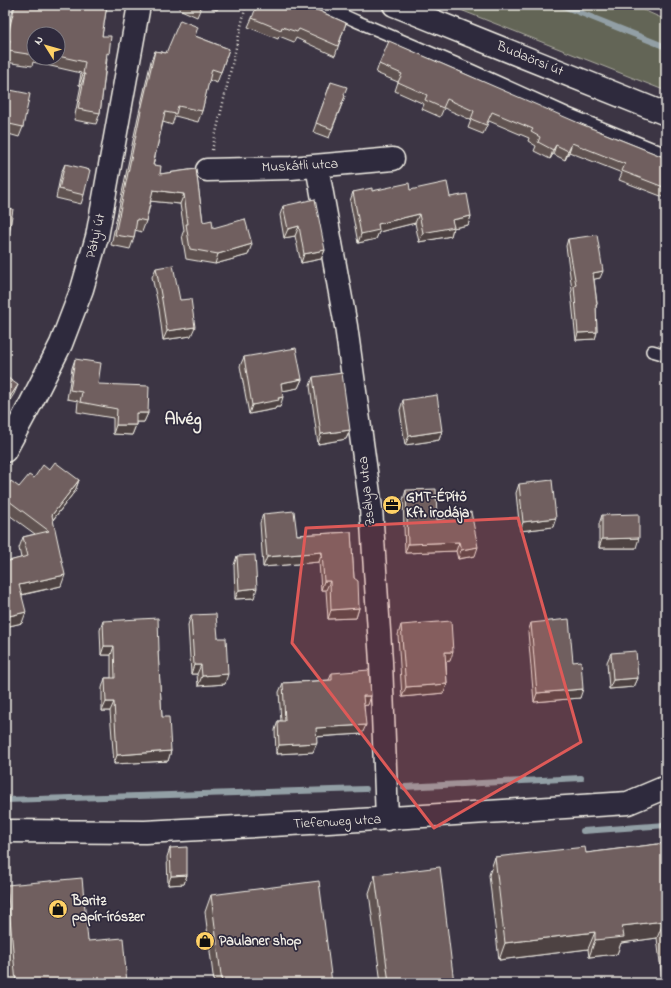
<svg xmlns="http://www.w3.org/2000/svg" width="671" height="988" font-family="'Indie Flower',sans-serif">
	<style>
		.green { fill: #636557; stroke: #acaba0 }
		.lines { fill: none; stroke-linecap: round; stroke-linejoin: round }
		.stream { stroke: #929fa5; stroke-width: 6 }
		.service-casing { stroke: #f4f1e8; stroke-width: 14 }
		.minor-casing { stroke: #f4f1e8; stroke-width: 25 }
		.secondary-casing { stroke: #f4f1e8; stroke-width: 25 }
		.path { stroke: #f4f1e8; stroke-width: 2.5; stroke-dasharray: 1 3; stroke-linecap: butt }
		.service { stroke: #2f2a3d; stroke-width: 11 }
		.minor { stroke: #2f2a3d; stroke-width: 22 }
		.secondary { stroke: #2f2a3d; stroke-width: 22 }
		.wall { fill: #605251; stroke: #f4f1e8; fill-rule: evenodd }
		.shaded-wall { fill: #4e4242; stroke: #f4f1e8 }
		.building { fill: #705f5e; stroke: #f4f1e8 }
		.marked { fill: #de5a58; fill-opacity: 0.2; stroke: #de5a58; stroke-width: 3; stroke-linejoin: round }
		.labels { text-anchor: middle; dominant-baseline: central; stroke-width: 3.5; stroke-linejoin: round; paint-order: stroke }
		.street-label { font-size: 14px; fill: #f4f1e8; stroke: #2f2a3d }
		.poi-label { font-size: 14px; font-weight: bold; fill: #f4f1e8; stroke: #2f2a3d; text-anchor: start }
		.district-label { font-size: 18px; font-weight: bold; fill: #f4f1e8; stroke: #2f2a3d }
	</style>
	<rect width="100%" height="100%" fill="#3c3544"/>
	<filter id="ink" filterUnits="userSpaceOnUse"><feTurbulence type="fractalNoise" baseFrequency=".025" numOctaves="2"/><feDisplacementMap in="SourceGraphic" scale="8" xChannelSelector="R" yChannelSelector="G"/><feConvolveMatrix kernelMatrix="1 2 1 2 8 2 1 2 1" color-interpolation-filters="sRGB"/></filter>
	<g filter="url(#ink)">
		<path class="green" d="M448 5H632L666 20V91Z"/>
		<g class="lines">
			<path class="stream" d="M561 5 666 47
				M404 787 581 778
				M5 800 366 789
				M583 831 666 825"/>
			<defs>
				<path id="service" d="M321 5 356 21 464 67 568 114 666 154
					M652 351 666 355"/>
				<path id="minor" d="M317 166 346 326 371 508 381 662 387 819
					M207 170 291 168 393 159
					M5 831 145 832 328 822 628 803 666 787"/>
				<path id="secondary" d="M394 5 666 114
					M5 451 31 403 61 344 82 289 97 237 139 5"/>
			</defs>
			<use href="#service" class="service-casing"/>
			<use href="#minor" class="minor-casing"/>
			<use href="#secondary" class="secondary-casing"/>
			<path class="path" d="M212 150 246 5"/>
			<use href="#service" class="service"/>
			<use href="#minor" class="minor"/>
			<use href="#secondary" class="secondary"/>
		</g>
		<path class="wall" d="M14 5H62L73 7 74 5H107L102 36 107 59 100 113 96 124 74 120 81 85H79L81 73 33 62 32 66 5 62 6 51H5V41ZM34 34H58V58H34Z
			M181 5H202L197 17 179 9Z
			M204 5H219L217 10Z
			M252 18 346 23 335 56 296 38 294 42 279 36 278 39 248 27Z
			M195 36 229 49 217 83 209 80 202 111 198 122 175 116 172 125 163 122 153 165 160 174 196 169 203 222 248 255 215 264 186 259 182 235 184 230 180 204 151 201 146 221 142 232 135 230 134 238 130 249 111 245 138 117 151 61 155 51 166 53Z
			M379 64 581 124 666 158V198L619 180 622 173 569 152 565 160 553 154 550 159 534 151 536 146 528 141 529 138 489 121 483 134 468 128 471 120 444 108 440 117 422 109 424 104 395 91 398 82 376 73Z
			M331 82 345 96 329 138 313 132Z
			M5 89 23 127 19 137 5 133Z
			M65 164 84 195 81 204 56 198 61 173Z
			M410 190 450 197 471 216 468 225 453 228 451 236 419 242 415 223 379 232 376 239 358 243 350 201 353 192Z
			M283 206 325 250 321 259 301 263 295 236 284 238 280 215Z
			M568 239 600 278 594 279 597 304 596 307 597 332 595 339 576 340 571 293 572 290 566 246Z
			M156 268 180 300 191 336 163 340 159 309 152 277Z
			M244 357 302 379 298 388 282 391 280 407H276L275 409 249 414 240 366Z
			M75 359 98 384 148 413 144 422H136V425L132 435 113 434V418L77 412 78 401 67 399 72 368Z
			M313 377 350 430 346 439 318 444 310 386Z
			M403 400 442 431 439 440 405 445 400 410Z
			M49 470 79 480 75 491 53 520 61 586 22 595V623L5 627V562L21 558 19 548 23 537 35 534 5 512V490L19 487Z
			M519 484 553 527 520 531 516 493Z
			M406 490 437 520 475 556 458 559 456 551 405 553 403 500Z
			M263 514 297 535 351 532 354 578 359 608 356 618 328 619 326 590H321L319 562 263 567 260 523Z
			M602 515 636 548H599V524Z
			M237 556 254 598 235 599 234 565Z
			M191 615 218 638 225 684 198 686 197 674H191L188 625Z
			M103 621 159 651 158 653 162 717 171 751 168 761 114 764 110 711H102V688L105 678H111V655H101L100 630Z
			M531 623 573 662 580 698 534 702 528 632Z
			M401 625 450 661H446L447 684 444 693 402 697 398 635Z
			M611 653 638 678 634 687 609 689 607 662Z
			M332 673 368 705H364L362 734 316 737 313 752 276 754 275 730 278 721H281L279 692 283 683 329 680Z
			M666 843V979H662L657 938 621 943 617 954 589 957 588 949 499 960 489 875 495 857 586 853Z
			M170 848 187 875 184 884 168 885 167 857Z
			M375 875 454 983H381L369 893Z
			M7 885 88 941 127 983H8L5 953V890Z
			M211 895 332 983H214L205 912Z"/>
		<path class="shaded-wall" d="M83 74H85L81 85H79Z
			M572 143 569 152 565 160 568 151Z
			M556 145 553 154 550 159 553 150Z
			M153 190 184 194 180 204 149 201Z
			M419 214 415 223 379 232 376 239 358 243 361 234 378 224Z
			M471 216 468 225 453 228 451 236 419 242 423 233 452 220Z
			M299 226 295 236 284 238 288 229Z
			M252 244 248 255 215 264 218 254Z
			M325 250 321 259 301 263 304 254Z
			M603 271 600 278 590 280 593 273Z
			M195 327 191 336 163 340 167 331Z
			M597 332 595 339 576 340 578 333Z
			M302 379 298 388 277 392 281 383Z
			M18 385 14 394 5 408V404Z
			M283 397 280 407H276L275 409 249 414 252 405Z
			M136 413H148L144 422H133Z
			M116 425H136L132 435 113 434Z
			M350 430 346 439 318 444 321 434Z
			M442 431 439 440 405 445 409 436Z
			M79 480 75 491 48 526 52 515Z
			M556 518 553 527 520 531 523 522Z
			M639 538 636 548H599L602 539Z
			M459 542 456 551 405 553 408 544Z
			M478 547 475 556 458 559 461 550Z
			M322 552 319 562 263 567 267 557Z
			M65 575 61 586 15 596 19 585Z
			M324 581H330L326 590H321Z
			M257 588 254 598 235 599 239 590Z
			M359 608 356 618 328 619 331 610Z
			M26 612 22 623 5 627V617Z
			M104 646H114L111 655H101Z
			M445 652H453L450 661 442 662Z
			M194 665H201L197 674H191Z
			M228 674 225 684 198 686 202 676Z
			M638 678 634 687 609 689 613 680Z
			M447 684 444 693 402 697 406 687Z
			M583 689 580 698 534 702 537 693Z
			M363 696H371L368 705 360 706Z
			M106 702H114L110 711H102Z
			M366 725 362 734 312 737 316 728Z
			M317 743 313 752 276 754 279 745Z
			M171 751 168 761 114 764 117 755Z
			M187 875 184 884 168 885 171 876Z
			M664 921 657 938 621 943 617 954 589 957 595 940 622 926Z
			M595 932 588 949 499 960 505 943Z
			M666 969V979H662Z"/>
		<path class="building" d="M15 5H62L75 8 76 5H107L102 36H111L109 54 107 53 103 90 100 113 78 109 85 74H83L85 62 58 56V34H34V55L8 51 10 40 7 39Z
			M195 5H201L200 7Z
			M257 5H306L346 23 338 46 299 29 297 32 282 27 281 30 252 18Z
			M180 20 198 27 195 36 229 49 221 72 212 69 202 111 178 106 176 114 165 112 153 165 161 166 160 174 196 169 203 222 212 220 213 228 245 219 252 244 218 254 190 249 186 224H188L184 194 153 190 146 221 137 219 134 238 115 235 142 106 155 51 166 53Z
			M389 41 581 124 666 158V188L622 171 625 164 572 143 568 151 556 145 553 150 538 142 540 137 531 132 533 129 492 112 486 125 471 119 474 111 447 99 443 108 425 100 427 95 398 82 402 74 379 64Z
			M331 82 347 87 344 95 345 96 332 129 316 123Z
			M5 89 30 94 23 127 5 123Z
			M65 164 90 170 84 195 59 189Z
			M447 182 450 197 467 194 471 216 452 220 454 227 423 233 419 214 378 224 379 230 361 234 353 192 372 188V191L409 183 410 190Z
			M315 199 325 250 304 254 299 226 288 229 283 206Z
			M5 208 13 209 5 261Z
			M597 235 603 271 593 273 597 304 596 305 597 332 578 333 574 286 576 285 568 239Z
			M173 265 180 300 191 299 195 327 167 331 162 300 156 268Z
			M296 348 302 379 281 383 283 397 278 398 279 400 252 405 244 357Z
			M75 359 101 363 98 384 149 386 148 413H136V425H116L117 409 80 402 82 392 70 390Z
			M342 373 350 430 321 434 313 377Z
			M5 376 18 385 5 404Z
			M437 395 442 431 409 436 403 400Z
			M55 462 79 480 52 515 65 575 19 585 26 612 5 617V562L28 556 23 537 49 531 5 498V490L11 481 19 487 29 475 34 478 43 465 49 470Z
			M552 480 556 518 523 522 519 484Z
			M436 489 437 520 471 512 478 547 461 550 459 542 408 544 406 490Z
			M294 511 297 535 351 532 354 578 358 581 359 608 331 610 330 581H324L322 552 267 557 263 514Z
			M639 514V538L602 539V515Z
			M255 555 257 588 239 590 237 556Z
			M216 614 218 638H226L228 674 202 676 201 665H194L191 615Z
			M158 618 159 651H158L162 717H169L171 751 117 755 114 702H106L105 678H115L114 646H104L103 621Z
			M569 619 573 662 581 661 583 689 537 693 531 623Z
			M451 621 453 652H445L447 684 406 687 401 625Z
			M636 651 638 678 613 680 611 653Z
			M369 670 371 696H363L366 725 316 728 317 743 279 745 278 721H285L283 683 332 680V673Z
			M666 843V942L664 921 622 926 624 937 595 940V932L505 943 495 857 585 847 586 853Z
			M187 847V875L171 876 170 848Z
			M440 867 454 983H389L375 875Z
			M82 878 88 941 123 938 127 983H16L7 885Z
			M319 881 332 983H222L211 895Z
			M190 981V983H174Z"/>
	</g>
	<path class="marked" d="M518 518 581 742 434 828 292 643 306 528Z"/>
	<defs>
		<symbol id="office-disc" viewBox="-11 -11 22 22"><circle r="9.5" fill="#ffd166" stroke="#2f2a3d"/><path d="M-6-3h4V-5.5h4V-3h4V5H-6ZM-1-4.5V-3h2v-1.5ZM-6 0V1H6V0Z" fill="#111"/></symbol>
		<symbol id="shop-disc" viewBox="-11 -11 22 22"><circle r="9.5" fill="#ffd166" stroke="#2f2a3d"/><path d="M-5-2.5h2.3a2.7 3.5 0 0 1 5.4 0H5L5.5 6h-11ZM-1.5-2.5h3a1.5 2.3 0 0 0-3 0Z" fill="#111"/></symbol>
	</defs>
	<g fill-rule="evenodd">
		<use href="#office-disc" x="381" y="494" width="22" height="22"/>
		<use href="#shop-disc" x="47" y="898" width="22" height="22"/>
		<use href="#shop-disc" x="194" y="930" width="22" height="22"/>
	</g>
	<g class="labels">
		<g class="street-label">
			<text transform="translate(530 59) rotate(22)">Budaörsi út</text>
			<text transform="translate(300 166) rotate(-3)">Muskátli utca</text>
			<text transform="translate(96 236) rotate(-77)">Pátyi út</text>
			<text transform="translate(367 491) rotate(-96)">Zsálya utca</text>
			<text transform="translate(337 822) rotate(-3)">Tiefenweg utca</text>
		</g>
		<g class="poi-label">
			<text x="406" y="497">GMT-ÉPítő<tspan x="406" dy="16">Kft. irodája</tspan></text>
			<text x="72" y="901">Baritz<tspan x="72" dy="16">papír-írószer</tspan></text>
			<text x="219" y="941">Paulaner shop</text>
		</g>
		<g class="district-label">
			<text x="183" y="420">Alvég</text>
		</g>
	</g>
	<rect width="671" height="988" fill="none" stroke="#2f2a3d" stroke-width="20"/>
	<rect x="10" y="10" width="651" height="968" fill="none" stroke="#f4f1e8" stroke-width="1.5" filter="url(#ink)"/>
	<g transform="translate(46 46) rotate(307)"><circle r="19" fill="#2f2a3d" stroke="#7e7a81"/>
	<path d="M0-3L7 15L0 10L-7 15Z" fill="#ffd166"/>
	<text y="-6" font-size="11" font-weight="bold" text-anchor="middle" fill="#f4f1e8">N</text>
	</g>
</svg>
